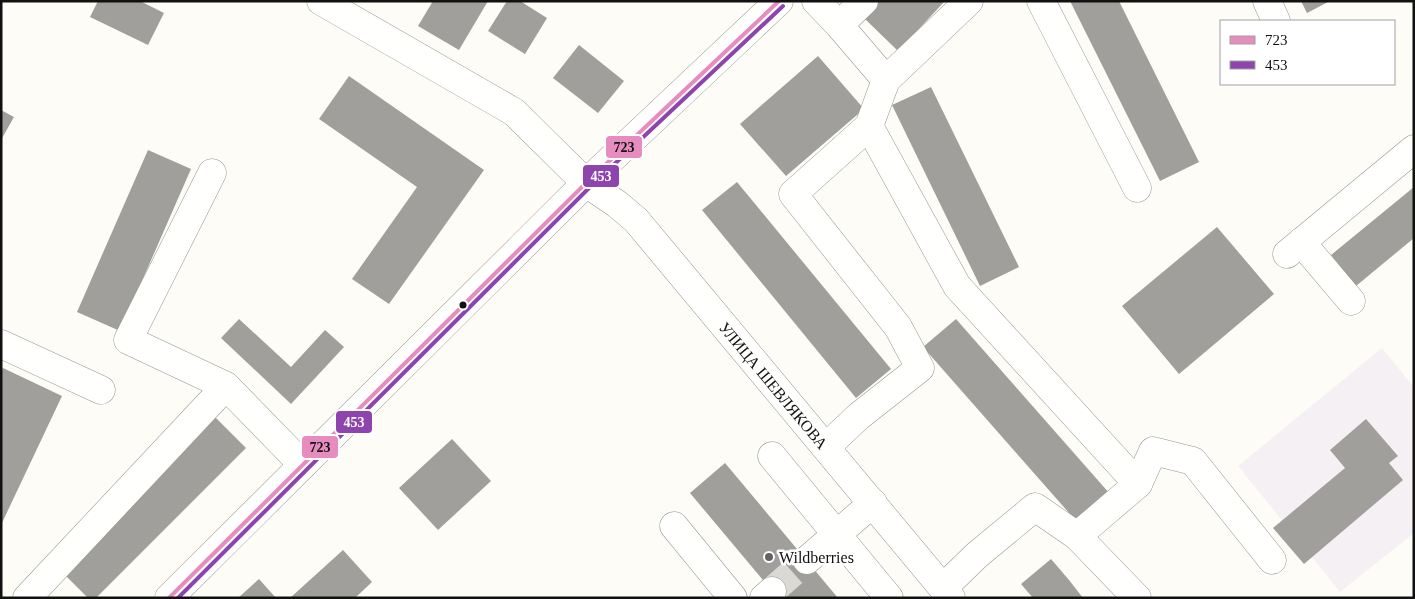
<svg xmlns="http://www.w3.org/2000/svg" width="1415" height="599" font-family="'Times New Roman',serif">
	<style>
		.industrial { fill: #f5f0f3 }
		.building { fill: #a19f9c }
		.lines { fill: none; stroke-linecap: round; stroke-linejoin: round }
		.minor-tunnel { stroke: #dad9d4; stroke-width: 28; stroke-dasharray: 28 14; stroke-linecap: butt }
		.minor-casing { stroke: #979795; stroke-width: 29 }
		.minor { stroke: #fffffe; stroke-width: 28 }
		.bus-1-casing { stroke: #fff; stroke-width: 8 }
		.bus-2-casing { stroke: #fff; stroke-width: 8 }
		.bus-1 { stroke: #e78cbf; stroke-width: 4 }
		.bus-2 { stroke: #8e44ad; stroke-width: 4 }
		.bus-dot { fill: #111; stroke: #fff; stroke-width: 2 }
		.poi-dot { fill: #646362; stroke: #fff; stroke-width: 2 }
		.labels { text-anchor: middle; dominant-baseline: central; stroke-width: 5; stroke-linejoin: round; paint-order: stroke }
		.street-label { font-size: 16px; fill: #111; stroke: #fff }
		.poi-label { font-size: 16px; fill: #111; stroke: #fff; text-anchor: start }
		.line-badge { stroke: #fff; stroke-width: 2 }
		.badge-label { font-size: 14px; text-anchor: middle; font-weight: bold; fill: #fff }
		.pale-badge-label { font-size: 14px; text-anchor: middle; font-weight: bold; fill: #111 }
	</style>
	<rect width="100%" height="100%" fill="#fdfcf7"/>
	<path class="industrial" d="M1382 348 1414 387V533L1340 592 1238 466Z"/>
	<path class="building" d="M98 1H140L164 13 148 45 90 17Z
		M433 1H488L459 50 418 26Z
		M507 1H520L547 18 525 54 488 31Z
		M878 1H945L898 51 863 17Z
		M1070 1H1119L1199 162 1160 181Z
		M1301 1H1330L1307 13Z
		M579 45 624 81 598 113 553 78Z
		M818 56 864 109 786 176 740 124Z
		M349 76 484 170 389 304 352 279 417 187 319 119Z
		M931 87 1019 267 980 286 892 105Z
		M1 110 14 117 1 140Z
		M148 150 191 169 120 331 77 312Z
		M737 182 891 369 856 398 702 210Z
		M1414 187V238L1356 286 1331 255Z
		M1217 227 1274 294 1179 374 1122 306Z
		M239 319 291 367 325 330 344 347 291 404 221 338Z
		M956 319 1110 494 1077 522 923 347Z
		M3 368 62 396 1 525V371Z
		M215 417 246 448 96 598H88L61 571Z
		M1366 419 1398 456 1389 463 1403 480 1304 564 1273 528 1345 468 1330 450Z
		M452 439 491 481 438 530 399 488Z
		M725 463 838 598H778L690 493Z
		M343 550 372 582 355 598H290Z
		M1051 559 1069 580 1083 598H1033L1021 584Z
		M259 579 276 598H238Z"/>
	<g class="lines">
		<path class="minor-tunnel" d="M772 591 807 560"/>
		<defs>
			<g id="minor">
				<path id="s1" d="M321 1 514 112 586 183 617 204 636 220 951 598"/>
				<path d="M816 1 839 25 864 1"/>
				<path d="M1041 1 1137 188"/>
				<path d="M1267 1 1276 21"/>
				<path d="M839 25 886 80 969 1"/>
				<path d="M869 126 957 286 1138 484"/>
				<path d="M212 173 128 340 226 386 303 465"/>
				<path d="M1301 242 1351 301"/>
				<path d="M1287 254 1414 149"/>
				<path d="M1 344 101 390"/>
				<path d="M826 447 859 416 920 368 898 327 793 194 869 126 886 80"/>
				<path d="M772 456 889 598"/>
				<path d="M674 526 733 598"/>
				<path d="M1077 536 1137 598"/>
				<path d="M807 560 873 503"/>
				<path d="M943 588 977 555 1035 507 1077 536 1138 484 1153 451 1193 461 1272 560"/>
				<path d="M27 598 226 386"/>
				<path d="M169 598 586 183 779 1"/>
				<path d="M764 598 772 591"/>
			</g>
		</defs>
		<use href="#minor" class="minor-casing"/>
		<use href="#minor" class="minor"/>
		<defs>
			<path id="bus-1" d="M169 598 586 183 779 1"/>
			<path id="bus-2" d="M178 598 590 187 783 6"/>
		</defs>
		<use href="#bus-1" class="bus-1-casing"/>
		<use href="#bus-2" class="bus-2-casing"/>
		<use href="#bus-1" class="bus-1"/>
		<use href="#bus-2" class="bus-2"/>
	</g>
	<circle class="bus-dot" cx="463" cy="305" r="4.5"/>
	<circle class="poi-dot" cx="769" cy="557" r="5"/>
	<g class="labels">
		<g class="street-label">
			<text stroke="none"><textPath href="#s1" startOffset="601">УЛИЦА ШЕВЛЯКОВА</textPath></text>
		</g>
		<g class="poi-label">
			<text x="779" y="557">Wildberries</text>
		</g>
	</g>
	<g class="line-badge">
		<rect x="605" y="135" width="38" height="24" rx="5" fill="#e78cbf"/>
		<rect x="582" y="164" width="38" height="24" rx="5" fill="#8e44ad"/>
		<rect x="335" y="410" width="38" height="24" rx="5" fill="#8e44ad"/>
		<rect x="301" y="435" width="38" height="24" rx="5" fill="#e78cbf"/>
	</g>
	<g class="badge-label">
		<text x="601" y="181">453</text>
		<text x="354" y="427">453</text>
	</g>
	<g class="pale-badge-label">
		<text x="624" y="152">723</text>
		<text x="320" y="452">723</text>
	</g>
	<rect width="1415" height="599" fill="none" stroke="#111111" stroke-width="5"/>
	<rect x="1220" y="20" width="175" height="65" fill="#ffffff" stroke="#a0a0a0"/>
	<rect x="1230" y="36" width="25" height="8" fill="#e78cbf" stroke="#a0a0a0"/>
	<text x="1265" y="45" font-size="15" fill="#111111">723</text>
	<rect x="1230" y="61" width="25" height="8" fill="#8e44ad" stroke="#a0a0a0"/>
	<text x="1265" y="70" font-size="15" fill="#111111">453</text>
</svg>
